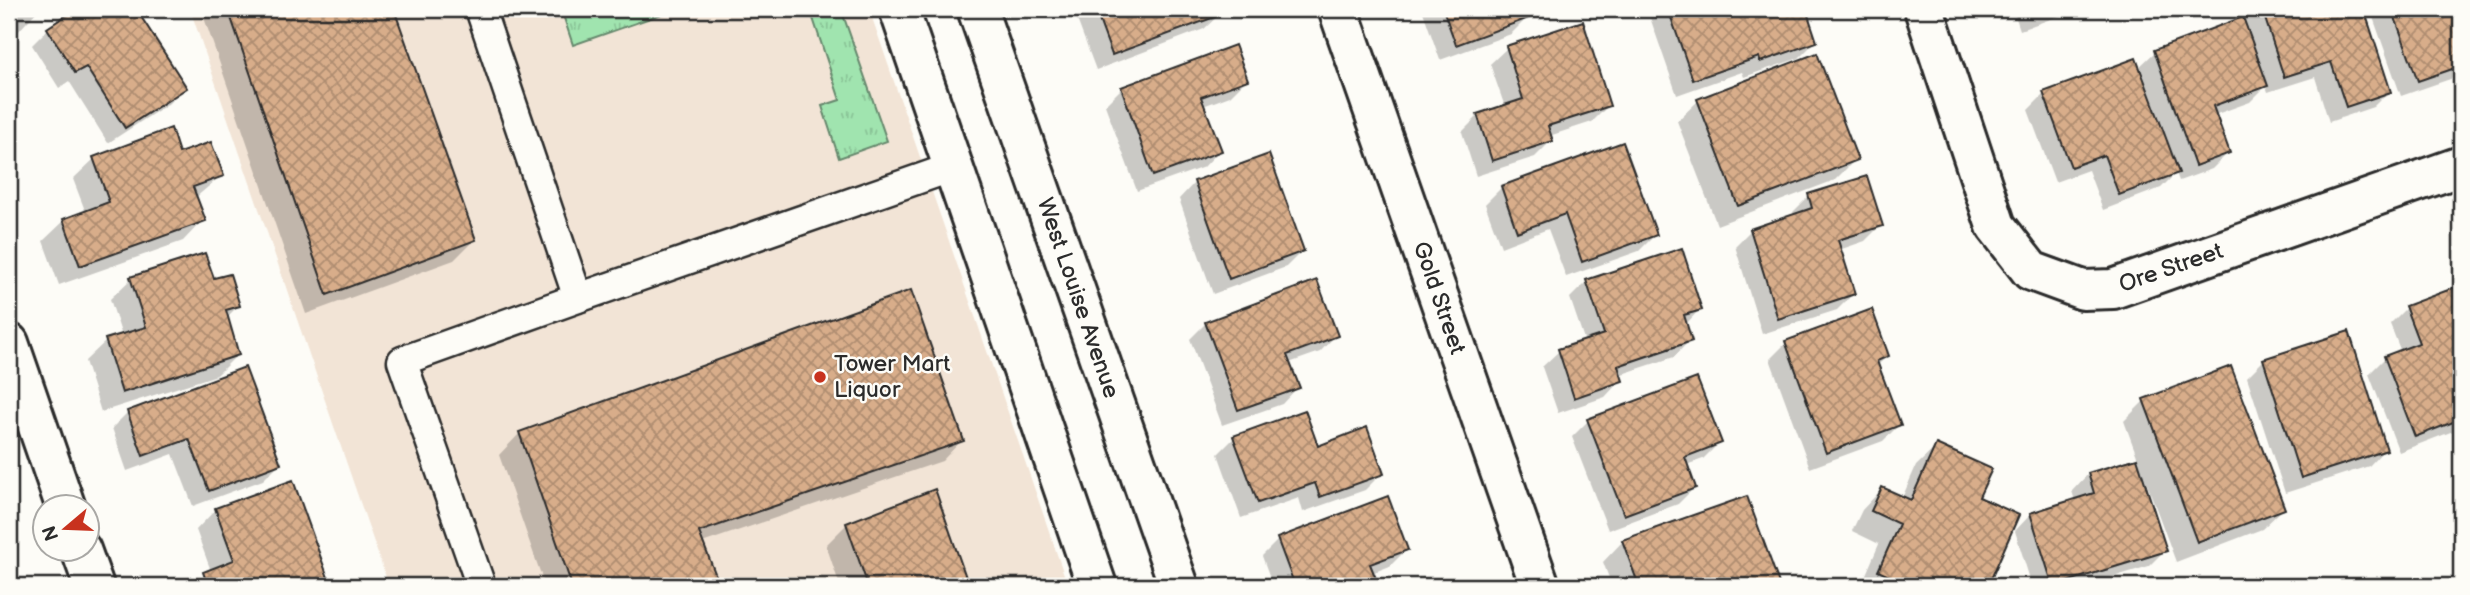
<svg xmlns="http://www.w3.org/2000/svg" width="2470" height="595" font-family="'Balsamiq Sans',sans-serif">
	<style>
		.built { fill: #f2e4d6 }
		.grass { fill: url(#grass-tufts); stroke: #66886d; stroke-width: 2 }
		.shadow { fill: #0003 }
		.building { fill: url(#building-cross-hatch); stroke: #2b2b2b; stroke-width: 2 }
		.lines { fill: none; stroke-linecap: round; stroke-linejoin: round }
		.lane-casing { stroke: #2b2b2b; stroke-width: 33 }
		.street-casing { stroke: #2b2b2b; stroke-width: 44 }
		.secondary-casing { stroke: #2b2b2b; stroke-width: 44 }
		.lane { stroke: #fdfcf7; stroke-width: 28 }
		.street { stroke: #fdfcf7; stroke-width: 38 }
		.secondary { stroke: #fdfcf7; stroke-width: 38 }
		.poi-dot { fill: #c8321e; stroke: #fdfcf7; stroke-width: 2.5 }
		.labels { text-anchor: middle; dominant-baseline: central; stroke-width: 5; stroke-linejoin: round; paint-order: stroke }
		.street-label { font-size: 23px; fill: #2b2b2b; stroke: #fdfcf7 }
		.poi-label { font-size: 23px; fill: #2b2b2b; stroke: #fdfcf7; text-anchor: start }
	</style>
	<defs>
		<pattern id="grass-tufts" width="24" height="20" patternUnits="userSpaceOnUse" patternTransform="scale(1.75)"><rect width="24" height="20" fill="#a0e4af"/><path d="M3 7l-1-3M5 7V3M7 7l1-3M15 17l-1-3M17 17v-4M19 17l1-3" fill="none" stroke="#8ac497"/></pattern>
		<pattern id="building-cross-hatch" width="8" height="8" patternUnits="userSpaceOnUse" patternTransform="scale(1.75)"><rect width="8" height="8" fill="#d8ad8a"/><path d="M0 0l8 8M0 8l8-8" fill="none" stroke="#af8d71"/></pattern>
	</defs>
	<rect width="100%" height="100%" fill="#fdfcf7"/>
	<filter id="ink" filterUnits="userSpaceOnUse"><feTurbulence type="fractalNoise" baseFrequency=".0143" numOctaves="2"/><feDisplacementMap in="SourceGraphic" scale="14" xChannelSelector="R" yChannelSelector="G"/><feConvolveMatrix kernelMatrix="1 2 1 2 8 2 1 2 1" color-interpolation-filters="sRGB"/></filter>
	<g filter="url(#ink)">
		<path class="built" d="M190 9H869L1068 586H389Z"/>
		<path class="grass" d="M561 9H676L573 45Z
			M810 9H841L887 141 839 158 822 106 840 100Z"/>
		<path class="shadow" d="M9 9H39L15 35 9 32Z
			M79 9H134L184 88 168 104 108 143 69 81 59 88 32 45 48 29Z
			M201 9H392L474 240 454 260 306 314Z
			M1073 9H1219L1221 13 1204 29 1096 70Z
			M1422 9H1524L1527 18 1511 34 1440 60Z
			M1647 9H1749L1750 12 1761 9H1804L1815 42 1799 58 1744 77 1742 72 1677 95Z
			M2013 9H2079L2020 30Z
			M2245 9H2362L2389 91 2373 107 2329 122 2315 77 2268 92 2266 86 2250 102 2214 115 2228 153 2212 169 2179 181 2176 173 2161 188 2103 210 2088 170 2055 182 2028 110 2044 94 2138 68 2155 52 2244 19 2242 12Z
			M2370 9H2461V71L2456 77 2401 96Z
			M1507 48 1608 106 1592 122 1549 136 1551 141 1535 157 1476 176 1462 132 1478 116 1505 107 1490 64Z
			M1816 55 1856 159 1835 180 1717 225 1677 121 1698 101Z
			M1246 80 1230 96 1203 106 1220 150 1204 167 1137 191 1105 105 1122 88Z
			M178 155 222 175 195 198 203 220 183 241 59 285 43 241 64 221 86 213 73 179 94 159Z
			M1195 182 1302 251 1286 267 1213 294 1179 199Z
			M1502 187 1655 235 1639 251 1566 277 1548 229 1501 247 1485 204Z
			M1809 196 1881 225 1865 241 1839 250 1853 294 1837 310 1762 334 1735 246 1751 230 1794 216 1793 212Z
			M1681 251 1700 309 1685 325 1690 340 1674 357 1619 375 1621 380 1605 397 1558 413 1542 367 1559 351 1585 342 1570 298 1586 282Z
			M131 279 213 281 238 306 226 318 237 355 217 375 101 412 85 361 106 341 122 336 110 299Z
			M2458 289 2461 297V428L2399 452 2369 374 2385 358 2401 352 2390 324 2406 308Z
			M910 293 962 440 942 461 702 543 718 586H545L499 455 519 434Z
			M1206 323 1336 335 1320 352 1289 363 1298 387 1282 404 1222 425 1190 339Z
			M1786 343 1887 356 1877 366 1899 425 1883 441 1810 468 1770 359Z
			M2264 360 2385 449 2369 466 2285 493 2247 377Z
			M2144 401 2283 509 2262 529 2176 562 2147 484 2144 485 2165 550 2149 566 2084 586H2032L2015 531 2031 514 2075 501 2072 491 2088 474 2138 459 2124 421Z
			M128 412 279 464 263 480 193 506 173 454 127 471 112 428Z
			M1588 421 1720 442 1703 459 1686 465 1694 488 1678 504 1608 530 1572 437Z
			M1234 438 1317 448 1382 473 1365 490 1303 512 1299 498 1241 518 1218 454Z
			M1937 446 1977 498 2017 516 1986 586H1861L1879 544 1852 531 1862 510 1882 489 1902 498 1916 466Z
			M292 482 329 586H190L211 571 196 530 216 509Z
			M934 492 968 586H840L826 545 847 524Z
			M1278 540 1406 550 1390 566 1372 573 1377 586H1273L1262 556Z
			M1623 541 1778 585 1612 586 1603 562Z"/>
		<path class="building" d="M76 9H136L187 88 125 128 86 67 75 73 47 28Z
			M228 9H394L476 240 327 295Z
			M1095 9H1221L1223 14 1112 55Z
			M1443 9H1526L1529 18 1456 45Z
			M1668 9H1806L1817 42 1760 62 1759 57 1693 80Z
			M2262 9H2364L2391 92 2346 107 2331 62 2284 77Z
			M2392 9H2461V66L2418 81Z
			M2243 17 2268 86 2213 106 2230 153 2195 166 2154 50Z
			M1583 21 1610 106 1548 126 1553 141 1492 161 1477 114 1523 99 1506 46Z
			M1235 45 1248 80 1201 97 1222 151 1153 176 1121 87Z
			M1817 53 1858 160 1738 206 1697 99Z
			M2136 58 2179 173 2119 195 2104 155 2071 167 2043 92Z
			M171 128 179 153 211 142 224 176 193 187 206 221 80 266 63 219 109 202 93 157Z
			M1623 142 1657 235 1582 262 1565 214 1517 232 1501 186Z
			M1269 154 1304 251 1229 279 1194 181Z
			M1867 176 1883 226 1838 240 1855 294 1778 319 1750 229 1812 208 1808 194Z
			M1682 248 1702 310 1684 315 1692 341 1618 366 1623 381 1574 398 1558 349 1604 334 1586 280Z
			M205 253 214 278 230 274 240 306 226 310 239 355 122 393 105 339 146 327 130 277Z
			M1317 280 1338 336 1287 355 1300 388 1238 410 1205 322Z
			M2459 286 2461 419 2415 437 2384 356 2419 343 2405 306Z
			M911 290 964 441 699 532 720 586H572L519 432Z
			M1872 309 1889 356 1877 361 1901 425 1826 453 1785 341Z
			M2349 331 2387 450 2301 478 2263 359Z
			M2231 366 2285 509 2197 542 2143 399Z
			M245 367 281 464 209 491 189 439 143 456 127 411Z
			M1697 378 1722 443 1685 457 1696 488 1624 515 1587 419Z
			M1305 410 1318 446 1367 427 1384 474 1320 497 1315 483 1258 503 1233 436Z
			M1936 444 1992 469 1979 497 2019 515 1988 586H1911L1878 571 1899 524 1871 511 1882 487 1911 500Z
			M2137 458 2167 551 2053 586 2030 513 2094 493 2088 473Z
			M293 480 331 586H208L203 572 234 560 215 508Z
			M935 489 969 586H868L846 523Z
			M1388 496 1408 550 1370 564 1379 586H1295L1277 538Z
			M1747 496 1780 586H1639L1622 540Z"/>
		<g class="lines">
			<defs>
				<path id="lane" d="M480 9 578 298 953 167
					M481 586 402 361 578 298"/>
				<path id="street" d="M1338 9 1540 586
					M1924 9 1996 226 2031 271 2083 290 2113 289 2461 166
					M9 343 66 508
					M81 550 94 586"/>
				<path id="secondary" d="M899 9 1097 586
					M977 9 1179 586"/>
			</defs>
			<use href="#lane" class="lane-casing"/>
			<use href="#street" class="street-casing"/>
			<use href="#secondary" class="secondary-casing"/>
			<use href="#lane" class="lane"/>
			<use href="#street" class="street"/>
			<use href="#secondary" class="secondary"/>
		</g>
	</g>
	<circle class="poi-dot" cx="820" cy="377" r="7"/>
	<g class="labels">
		<g class="street-label">
			<text transform="translate(2171 268) rotate(-19)">Ore Street</text>
			<text transform="translate(1078 298) rotate(71)">West Louise Avenue</text>
			<text transform="translate(1439 298) rotate(71)">Gold Street</text>
		</g>
		<g class="poi-label">
			<text x="834" y="364">Tower Mart<tspan x="834" dy="26">Liquor</tspan></text>
		</g>
	</g>
	<rect width="2470" height="595" fill="none" stroke="#fdfcf7" stroke-width="35"/>
	<rect x="18" y="18" width="2435" height="560" fill="none" stroke="#2b2b2b" stroke-width="2.5" filter="url(#ink)"/>
	<g transform="translate(66 528) rotate(251)"><circle r="33" fill="#fdfcf7" stroke="#a9a8a5" stroke-width="2"/>
	<path d="M0-5L12 26L0 18L-12 26Z" fill="#c8321e"/>
	<text y="-10" font-size="19" font-weight="bold" text-anchor="middle" fill="#2b2b2b">N</text>
	</g>
</svg>
